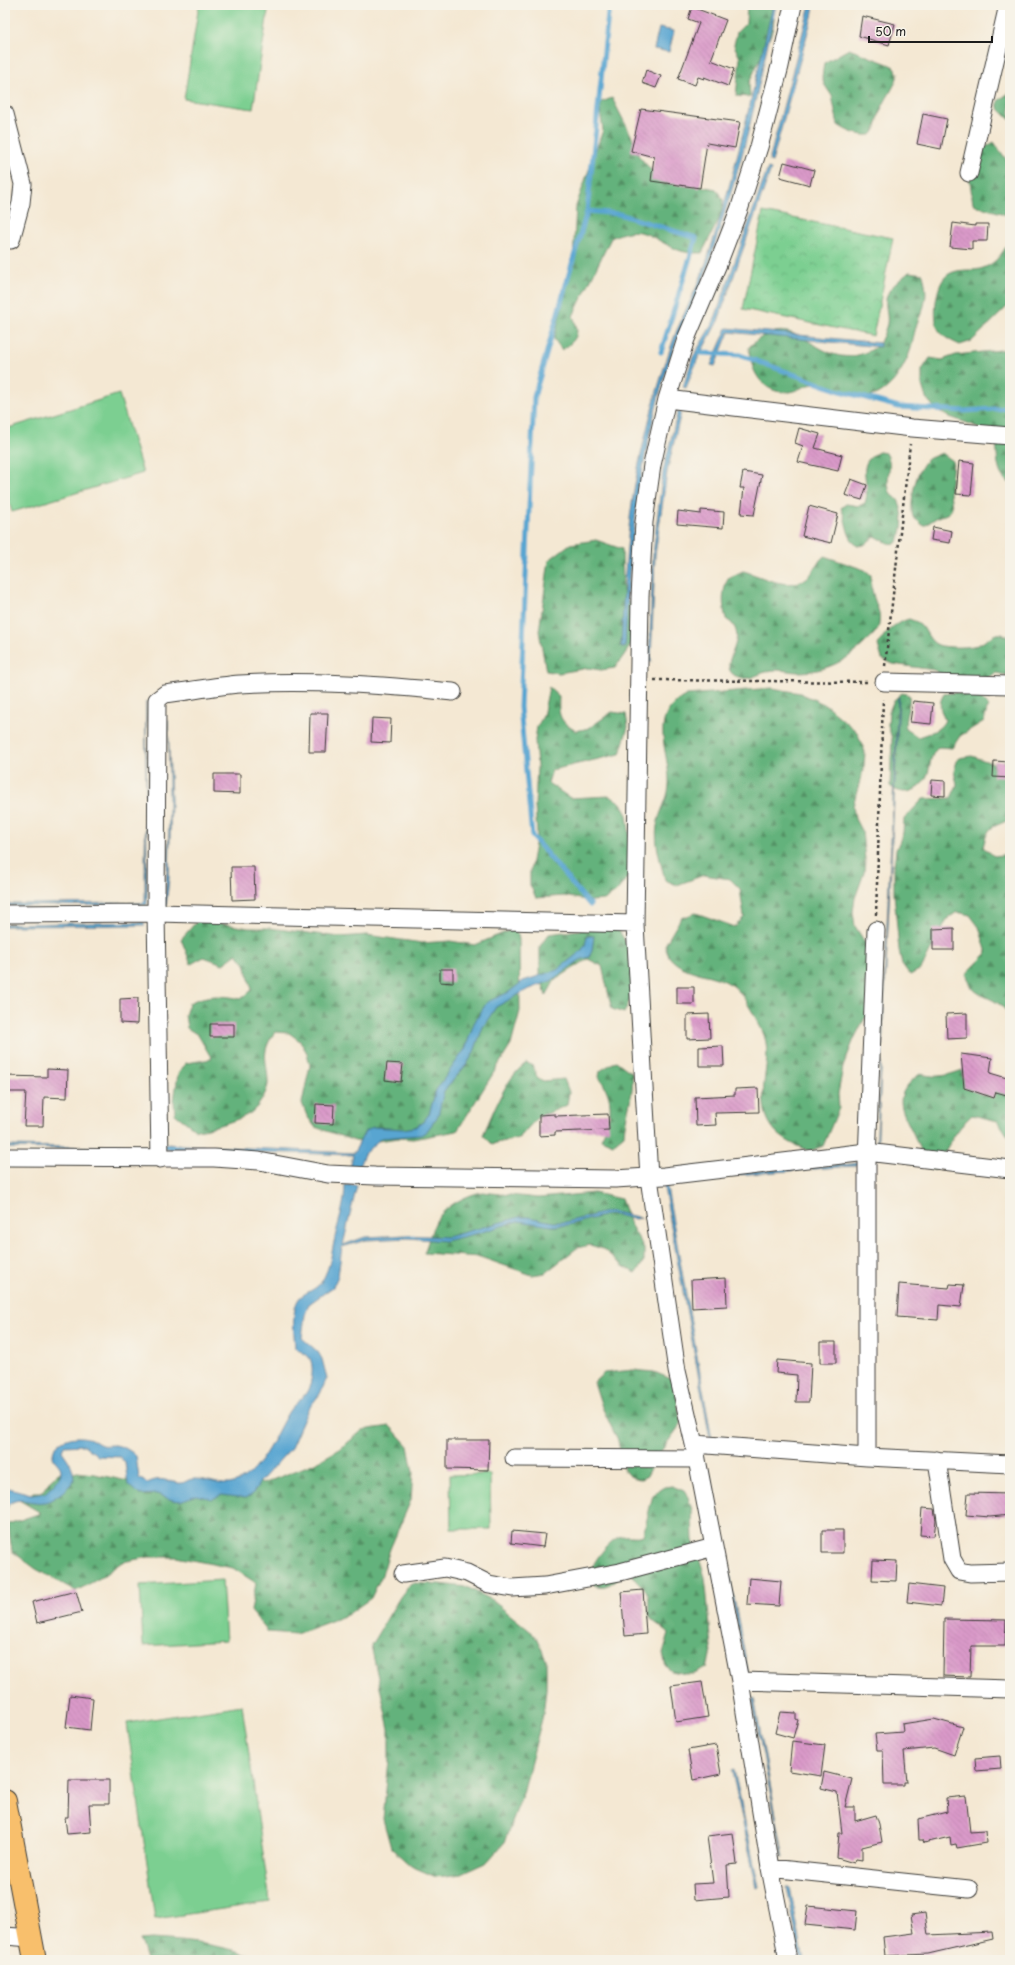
<svg xmlns="http://www.w3.org/2000/svg" width="1015" height="1965" font-family="'Playpen Sans',sans-serif">
	<style>
		.green { fill: #7bcf91; stroke: #4c7656 }
		.forest { fill: url(#forest-firs); stroke: #40674c }
		.park { fill: url(#park-crowns); stroke: #4c7656 }
		.water { fill: #58a5d1; stroke: #3a6076 }
		.lines { fill: none; stroke-linecap: round; stroke-linejoin: round }
		.stream { stroke: #58a5d1; stroke-width: 5 }
		.building { fill: url(#building-back-hatch) }
		.minor-casing { stroke: #3c3b37; stroke-width: 19 }
		.major-casing { stroke: #3c3b37; stroke-width: 24 }
		.path { stroke: #3c3b37; stroke-width: 2.5; stroke-dasharray: 3 3; stroke-linecap: butt }
		.minor { stroke: #fff; stroke-width: 17 }
		.major { stroke: #f8bf6c; stroke-width: 22 }
	</style>
	<defs>
		<pattern id="forest-firs" width="22" height="20" patternUnits="userSpaceOnUse"><rect width="22" height="20" fill="#64b27b"/><path d="M5 1l3.5 6h-7zM16 11l3.5 6h-7z" fill="#529064"/></pattern>
		<pattern id="park-crowns" width="20" height="18" patternUnits="userSpaceOnUse"><rect width="20" height="18" fill="#7bcf91"/><path d="M2 6a3 3 0 1 1 6 0M12 15a3 3 0 1 1 6 0" fill="none" stroke="#6ab17c"/></pattern>
		<pattern id="building-back-hatch" width="6" height="6" patternUnits="userSpaceOnUse"><rect width="6" height="6" fill="#da9ac9"/><path d="M-1 5l2 2M0 0l6 6M5-1l2 2" fill="none" stroke="#ba84ac"/></pattern>
	</defs>
	<rect width="100%" height="100%" fill="#f7f3e8"/>
	<filter id="ink" filterUnits="userSpaceOnUse"><feTurbulence type="fractalNoise" baseFrequency=".025" numOctaves="2"/><feDisplacementMap in="SourceGraphic" scale="8" xChannelSelector="R" yChannelSelector="G"/><feConvolveMatrix kernelMatrix="1 2 1 2 8 2 1 2 1" color-interpolation-filters="sRGB"/></filter>
	<filter id="wash" filterUnits="userSpaceOnUse"><feTurbulence type="fractalNoise" baseFrequency=".012" numOctaves="4" result="noise"/><feDisplacementMap in="SourceGraphic" scale="16" xChannelSelector="R" yChannelSelector="G"/><feGaussianBlur stdDeviation="0.9" result="paint"/><feColorMatrix in="noise" values="0 0 0 0 0 0 0 0 0 0 0 0 0 0 0 0 0 1.4 0 .05"/><feComposite in="paint" operator="in"/></filter>
	<g filter="url(#wash)">
		<rect width="100%" height="100%" fill="#f4e8d3"/>
		<path class="green" d="M199 5H269L253 109 184 99Z
			M119 394 143 473 12 512 5 487V429Z
			M490 1474 491 1529H451L450 1475Z
			M222 1580 226 1641 143 1646 140 1585Z
			M242 1705 270 1902 155 1919 127 1723Z"/>
		<path class="forest" d="M747 5H771L774 19 772 32 749 83 750 97 736 96 740 58 734 45 737 32 746 23Z
			M849 49 888 64 894 67 898 74C895 88 885 98 880 112 877 120 878 128 871 135 859 136 848 132 838 125L832 96 824 84 822 77 824 63Z
			M1010 92V120L998 108V101Z
			M612 98 631 135 638 155 652 171 689 184 716 189 723 200 721 215 702 253C692 253 683 253 674 248 649 237 641 223 611 238L573 316C580 334 578 339 562 350L554 339 573 261 576 206 603 130 599 103Z
			M994 142 1010 165V217C997 210 986 210 973 204L969 173 981 150Z
			M1010 238V304L972 341 960 345C951 341 940 336 937 326 933 313 936 281 949 274 956 270 965 270 973 270 992 269 1003 255 1010 238Z
			M909 272 923 274C925 283 927 292 925 301 924 310 918 318 916 327 913 336 913 345 909 354 903 369 892 389 875 395 855 403 836 383 816 384 807 384 799 390 790 392 762 395 750 370 749 347 796 302 816 370 861 354 867 352 875 349 879 344 881 342 881 338 883 336 884 332 886 328 887 324 889 313 882 302 889 291 893 284 903 278 909 272Z
			M1010 349V483C995 476 998 455 996 441L973 425 947 416 936 409 926 398 922 385V370L930 358 942 360 956 355Z
			M879 452 886 453C894 465 885 476 889 489 890 495 895 496 898 500 905 512 904 535 895 544L888 543 875 536 864 545 857 546C845 534 848 524 841 508L846 504 859 506 865 503C872 482 853 464 879 452Z
			M942 453 953 461 950 493 952 507 949 513 936 518 924 526 913 517C909 503 916 465 930 458 934 456 938 455 942 453Z
			M596 540 622 549 623 591 630 604 634 632 631 645 615 668 601 670 588 668 559 673 546 671 539 631 549 560 570 544Z
			M824 556 865 570 871 575C871 581 871 588 873 594 875 604 881 611 879 623 879 631 871 637 866 642 847 661 825 672 798 672 791 672 784 670 777 670 762 669 749 685 734 675 716 663 754 636 726 619 722 604 722 592 728 578L743 571C763 576 792 595 811 574 816 568 818 561 824 556Z
			M909 619C912 620 917 622 920 624 927 630 928 641 938 645 946 648 972 648 980 644 991 638 996 628 1010 638V676L996 673 972 686 945 677 934 670 893 664 882 659 878 645C886 631 893 624 909 619Z
			M549 687 559 696C558 715 559 721 576 731L589 728 612 712 626 714 628 727 620 754 552 770 548 783 570 798 610 796 621 803 627 815 634 870 616 892 604 900 590 901 564 896 536 898 530 885V872L537 833 535 806 537 767 535 740 537 727 543 716Z
			M772 688 800 693 826 705 857 732 865 752 864 766 853 806 855 819 862 832 865 859 864 873 855 898 853 912 855 926 869 949 867 1014 854 1039 843 1067 838 1094 839 1108 823 1146 810 1151C769 1137 759 1117 765 1075 767 1059 769 1045 762 1030 756 1019 743 992 732 985 714 973 686 975 671 959 668 956 666 949 665 945L681 918 696 913 735 927 744 917 740 889 730 879 704 875 677 885 665 880C661 863 654 843 657 826 659 812 668 800 669 785 670 751 646 716 687 695Z
			M902 693 909 695C911 707 903 718 906 729L918 737C929 733 940 731 945 720 940 710 938 703 944 694 959 691 980 692 988 706L984 721 960 736 952 748 939 747C928 756 932 766 926 778 918 792 903 797 890 786L892 739 888 725 889 712 894 700Z
			M972 756 997 765 1010 758V819C992 829 989 823 983 847L994 856 1010 854V1017C999 996 979 999 971 986 969 982 968 977 966 974L987 953 979 927 970 915 957 912 947 919 921 969 910 975 902 964 899 950 894 893V865L896 850 903 833 904 819 923 799 951 798 957 785 954 771 958 758Z
			M198 920 249 928H269L340 937 367 935 422 943 450 941 475 945 513 929 518 934 519 940 520 1011 511 1045 457 1131 413 1139 399 1138 370 1142 355 1141 315 1127 307 1116 302 1103 310 1065 307 1053 300 1041 289 1033 275 1032C259 1054 268 1060 268 1084 267 1092 259 1106 253 1111 245 1119 208 1129 196 1130L175 1114 174 1101 178 1074 186 1063 212 1059 198 1035 187 1028 185 1015 189 1003C207 994 222 995 241 999L252 990 245 964 237 954 223 964 204 957 191 964 181 939Z
			M616 925 629 948 635 988 624 1013 612 1009 602 966 588 959 555 980 546 996 540 974V946L549 934Z
			M616 1061 632 1073C635 1094 625 1113 624 1135L613 1144 601 1139C612 1116 615 1100 599 1077L600 1071Z
			M526 1063 532 1065 537 1077 543 1081 564 1079 569 1092 567 1105 537 1118 519 1138 492 1144 483 1135C494 1111 504 1080 526 1063Z
			M976 1066 998 1082 1010 1078V1139L998 1121 972 1115C954 1131 946 1151 934 1171 921 1158 920 1148 913 1133 900 1107 892 1095 920 1074 946 1080 952 1072 976 1066Z
			M482 1192 538 1198 594 1193 621 1199 630 1224 644 1248V1261L636 1273 623 1266 603 1249 590 1245 577 1248 545 1273 532 1275 480 1257 424 1253C428 1243 431 1231 436 1221 445 1206 466 1195 482 1192Z
			M633 1370 654 1372 674 1380 681 1424 656 1458 647 1476 641 1479 634 1478 628 1475 624 1470 618 1441 602 1407 594 1382 604 1373Z
			M390 1426 408 1446 413 1472 411 1500 390 1549 382 1575 371 1598 347 1615 296 1634 268 1632 251 1611 256 1583 233 1568 176 1557H149L122 1562 100 1578 76 1591 36 1569 12 1551 8 1524 41 1513 19 1500 23 1501 33 1492H42L51 1479 60 1472 66 1476 77 1472 94 1474 177 1491 260 1482 262 1484 315 1463 340 1449 363 1430Z
			M672 1486 684 1491 688 1497 692 1510 693 1540 705 1577 712 1647 707 1668 694 1674H687L671 1671 666 1667 663 1653 669 1633C664 1627 657 1625 652 1620 646 1613 650 1603 648 1595 645 1585 635 1583 632 1573 615 1574 613 1591 594 1585 593 1582 591 1577 591 1573 591 1563 610 1540 619 1537 628 1534 635 1538 643 1535L653 1495 665 1487Z
			M411 1583 439 1584 467 1587 492 1600 535 1635 546 1659V1689L543 1715 523 1793 504 1843 486 1863 462 1874 436 1877 411 1866 391 1848 383 1819 389 1760V1729L371 1645 400 1597Z
			M152 1939C191 1941 229 1946 266 1960H146L140 1940Z"/>
		<path class="park" d="M763 212 893 238 873 336 743 309Z"/>
		<path class="water" d="M773 5H776C765 54 756 103 743 151 733 188 721 224 710 260 699 295 680 327 669 362 639 456 629 549 625 648L621 647C624 588 626 527 638 468 648 422 660 375 677 330 687 307 699 284 707 260 735 176 753 91 773 5Z
			M810 5H814L812 17 772 162 769 161Z
			M659 28 674 31 669 52 654 49Z
			M768 168 771 169 718 321 698 358 686 388 683 387 693 357 714 321Z
			M727 328 880 343V347L729 332 715 366 711 365Z
			M678 411 681 412 667 472 655 555 651 662H649L653 555 663 471Z
			M898 697H899L877 1154 870 1160 853 1166 669 1180 666 1182 712 1440 710 1439 663 1182 669 1177 852 1164 872 1157 876 1154Z
			M146 701 147 905 5 906V904L143 903 145 901Z
			M168 720 171 799 169 878 166 907H164C171 845 169 783 168 720Z
			M144 922 145 925 5 926V924Z
			M587 936H594L592 951 589 957 580 960 551 981 527 990 496 1007 483 1027 474 1052 467 1064 444 1091 438 1116 427 1131 421 1135 381 1138 364 1154 356 1174 349 1173 353 1155 164 1149V1144L354 1153 365 1131 373 1127 403 1129 415 1127 423 1122 429 1114 436 1090 465 1049 474 1023 487 1002 509 992 523 981 557 970 581 951 585 945Z
			M5 1146 136 1148V1150L5 1148Z
			M345 1185H357L343 1245 365 1237 407 1235 447 1237 520 1217H528L553 1222H566L610 1211 642 1218 635 1219 610 1214 568 1225 552 1226 518 1221 479 1233 445 1241 408 1238 366 1240 342 1247 338 1276 333 1287 309 1304 305 1315 302 1338 318 1352 322 1359 327 1378 320 1394 308 1409 291 1448 260 1482 252 1495 246 1498 222 1495 212 1499 197 1495 180 1501 172 1500 157 1494 140 1495 128 1485 125 1463 120 1457 98 1456 84 1445 64 1446 62 1451C70 1463 73 1465 74 1480 70 1487 53 1501 45 1502 28 1505 12 1491 5 1513V1487L31 1494 45 1493C51 1487 61 1480 61 1471 61 1464 53 1462 53 1455 54 1438 78 1434 91 1439 95 1441 98 1444 102 1445 106 1446 110 1445 114 1445 123 1446 130 1450 136 1456L139 1478 147 1483C162 1476 164 1481 179 1483 184 1484 188 1479 193 1479 205 1478 217 1485 229 1484 259 1480 275 1433 289 1411 293 1404 302 1400 306 1393 311 1386 314 1370 311 1361 309 1354 300 1352 295 1348 294 1335 290 1302 303 1295 309 1291 318 1288 322 1281 331 1266 332 1249 336 1233 340 1217 345 1202 345 1185Z
			M709 1469 748 1671H746L707 1470Z
			M754 1698 784 1858H783L752 1699Z
			M734 1770 759 1887 757 1888 732 1771Z
			M787 1887H790L804 1960H801Z"/>
		<g class="lines">
			<path class="stream" d="M587 211 619 214 696 238 661 352
				M701 353 740 355 837 390 899 407 965 411 1010 408
				M590 905 532 836 520 707 534 397 587 211 609 5"/>
		</g>
		<g id="blocks">
			<path class="building" d="M692 7 726 20 711 60 734 69 728 86 704 77V79L698 77 695 85 678 79 699 23 688 19Z
				M862 16 895 24 889 45 859 36Z
				M646 70 661 76 656 88 642 83Z
				M641 109 740 122 735 148 707 143 700 188 651 181 654 157 631 151Z
				M923 114 947 119 941 149 917 144Z
				M784 162 814 170 810 185 780 177Z
				M953 223 975 226V224H988L987 241H972V249L950 247Z
				M799 428 820 434 815 448 842 455 838 471 798 462 803 446 795 443Z
				M959 461 974 463 971 495 956 494Z
				M743 472 762 475 754 515 741 514 744 488H740Z
				M851 479 867 485 862 500 845 495Z
				M809 506 838 514 831 543 802 536Z
				M701 510 724 512 723 528 677 524 678 511 701 514Z
				M933 527 952 531 950 543 931 540Z
				M913 701 933 703 931 724 910 722Z
				M310 713H328L326 752H309Z
				M372 718 391 719 390 743 371 742Z
				M994 761 1010 762V778L993 777Z
				M214 774H240V794L214 793Z
				M932 780 945 781V796L931 795Z
				M231 867H254L255 899 232 900Z
				M954 928V950H933V929Z
				M440 969H453V983L440 982Z
				M677 987H694V1004H677Z
				M138 998 137 1024 120 1023V999Z
				M967 1013V1038L947 1039 946 1014Z
				M709 1014 710 1038 687 1039V1015Z
				M210 1024H234V1037H210Z
				M723 1046 724 1066H699V1047Z
				M961 1054 992 1058 990 1073 1010 1079V1096L996 1092 994 1098 964 1088Z
				M387 1063 403 1064 401 1082 385 1080Z
				M47 1069 68 1070 67 1098 44 1097 43 1126H24L26 1092H5V1076L47 1077Z
				M758 1088 759 1112 715 1113 716 1125 696 1126 695 1097 735 1095V1089Z
				M316 1104 334 1105 333 1124 315 1123Z
				M555 1114V1116L608 1114 609 1130 555 1132V1135L539 1136V1115Z
				M726 1278 727 1306 692 1308 691 1280Z
				M899 1284 949 1288 950 1284 964 1285 961 1307 939 1305 938 1320 897 1317Z
				M820 1342H836V1363H820Z
				M777 1360 811 1363 809 1402H796L797 1375 776 1373Z
				M447 1440H489L488 1470 447 1469Z
				M968 1493 1010 1494V1515L990 1517 966 1515Z
				M922 1508 934 1509 936 1520 934 1536 920 1535Z
				M822 1530H843V1553H822Z
				M512 1531 545 1534 543 1547 511 1543Z
				M873 1560 897 1561 896 1581 872 1580Z
				M749 1578 781 1581 779 1606 747 1604Z
				M909 1584 943 1588 941 1606 907 1602Z
				M643 1590 646 1634 625 1636 621 1592Z
				M76 1591 82 1612 37 1623 32 1602Z
				M944 1619 1006 1620 1005 1646H971L970 1677 943 1676Z
				M702 1682 708 1717 676 1722 671 1686Z
				M70 1695 93 1698 90 1730 66 1727Z
				M780 1712 796 1713V1719L798 1720 793 1738 775 1733Z
				M934 1719 963 1727 954 1755 934 1748 904 1751 907 1782H904V1785H884L883 1750H877L875 1734 903 1732 902 1724Z
				M792 1741 825 1745 821 1776 789 1771Z
				M716 1745 721 1774 693 1780 688 1750Z
				M1000 1756 1001 1769 976 1771 975 1758Z
				M824 1772 852 1779 845 1807H855V1821L876 1815 879 1824 882 1842 862 1847V1860L856 1859 854 1863 837 1858 839 1833H842L837 1792 821 1788Z
				M69 1780H109V1804H89L91 1832 67 1834 65 1817H68Z
				M966 1796 970 1832 985 1831 986 1843 957 1848 956 1844 951 1845 950 1837 924 1843 923 1840H919L918 1819 947 1812 946 1798Z
				M733 1833 737 1864 727 1865 729 1897 694 1900 693 1884 713 1883 707 1836Z
				M808 1906 857 1911 855 1930 805 1925Z
				M925 1913 928 1935 992 1932 993 1939 928 1954 885 1956 883 1937 914 1933 911 1915Z"/>
		</g>
	</g>
	<g filter="url(#ink)">
		<use href="#blocks" fill-opacity="0" stroke="#3c3b37" stroke-width="1"/>
		<g class="lines">
			<defs>
				<path id="minor" d="M5 114 23 184 21 203 11 240
					M969 173 1008 5
					M667 399 912 428 1010 436
					M884 682 1010 685
					M5 914 156 913 635 924
					M5 1157 214 1158 259 1161 328 1174 375 1176 615 1179 664 1176 867 1152 1010 1169
					M160 1159 156 913 157 700 165 694C190 691 215 686 240 684 311 680 382 685 453 692
					M694 1444 867 1457 1010 1464
					M867 1457V1159L876 930
					M514 1458 697 1459
					M937 1460 952 1559 959 1571 970 1573 1010 1572
					M403 1574 445 1568 467 1573 489 1584 512 1588 545 1586 620 1572 714 1547
					M740 1681 1010 1689
					M770 1868 969 1889
					M5 1936 31 1938
					M788 1960 770 1868 740 1681 694 1444 677 1371 649 1178 635 924 640 597 644 522 652 465 667 399 686 339 718 264 740 207 759 147 780 66 793 5"/>
				<path id="major" d="M5 1801 35 1960"/>
			</defs>
			<use href="#minor" class="minor-casing"/>
			<use href="#major" class="major-casing"/>
			<path class="path" d="M885 666 910 444
				M654 680 869 682
				M876 915 883 699"/>
			<use href="#minor" class="minor"/>
			<use href="#major" class="major"/>
		</g>
	</g>
	<rect width="1015" height="1965" fill="none" stroke="#f7f3e8" stroke-width="20"/>
	<path d="M869 36v6h123v-6" fill="none" stroke="#1c1c1c" stroke-width="2"/>
	<text x="875" y="36" font-size="12" fill="#1c1c1c" stroke="#f7f3e8" stroke-width="3" paint-order="stroke">50 m</text>
</svg>
